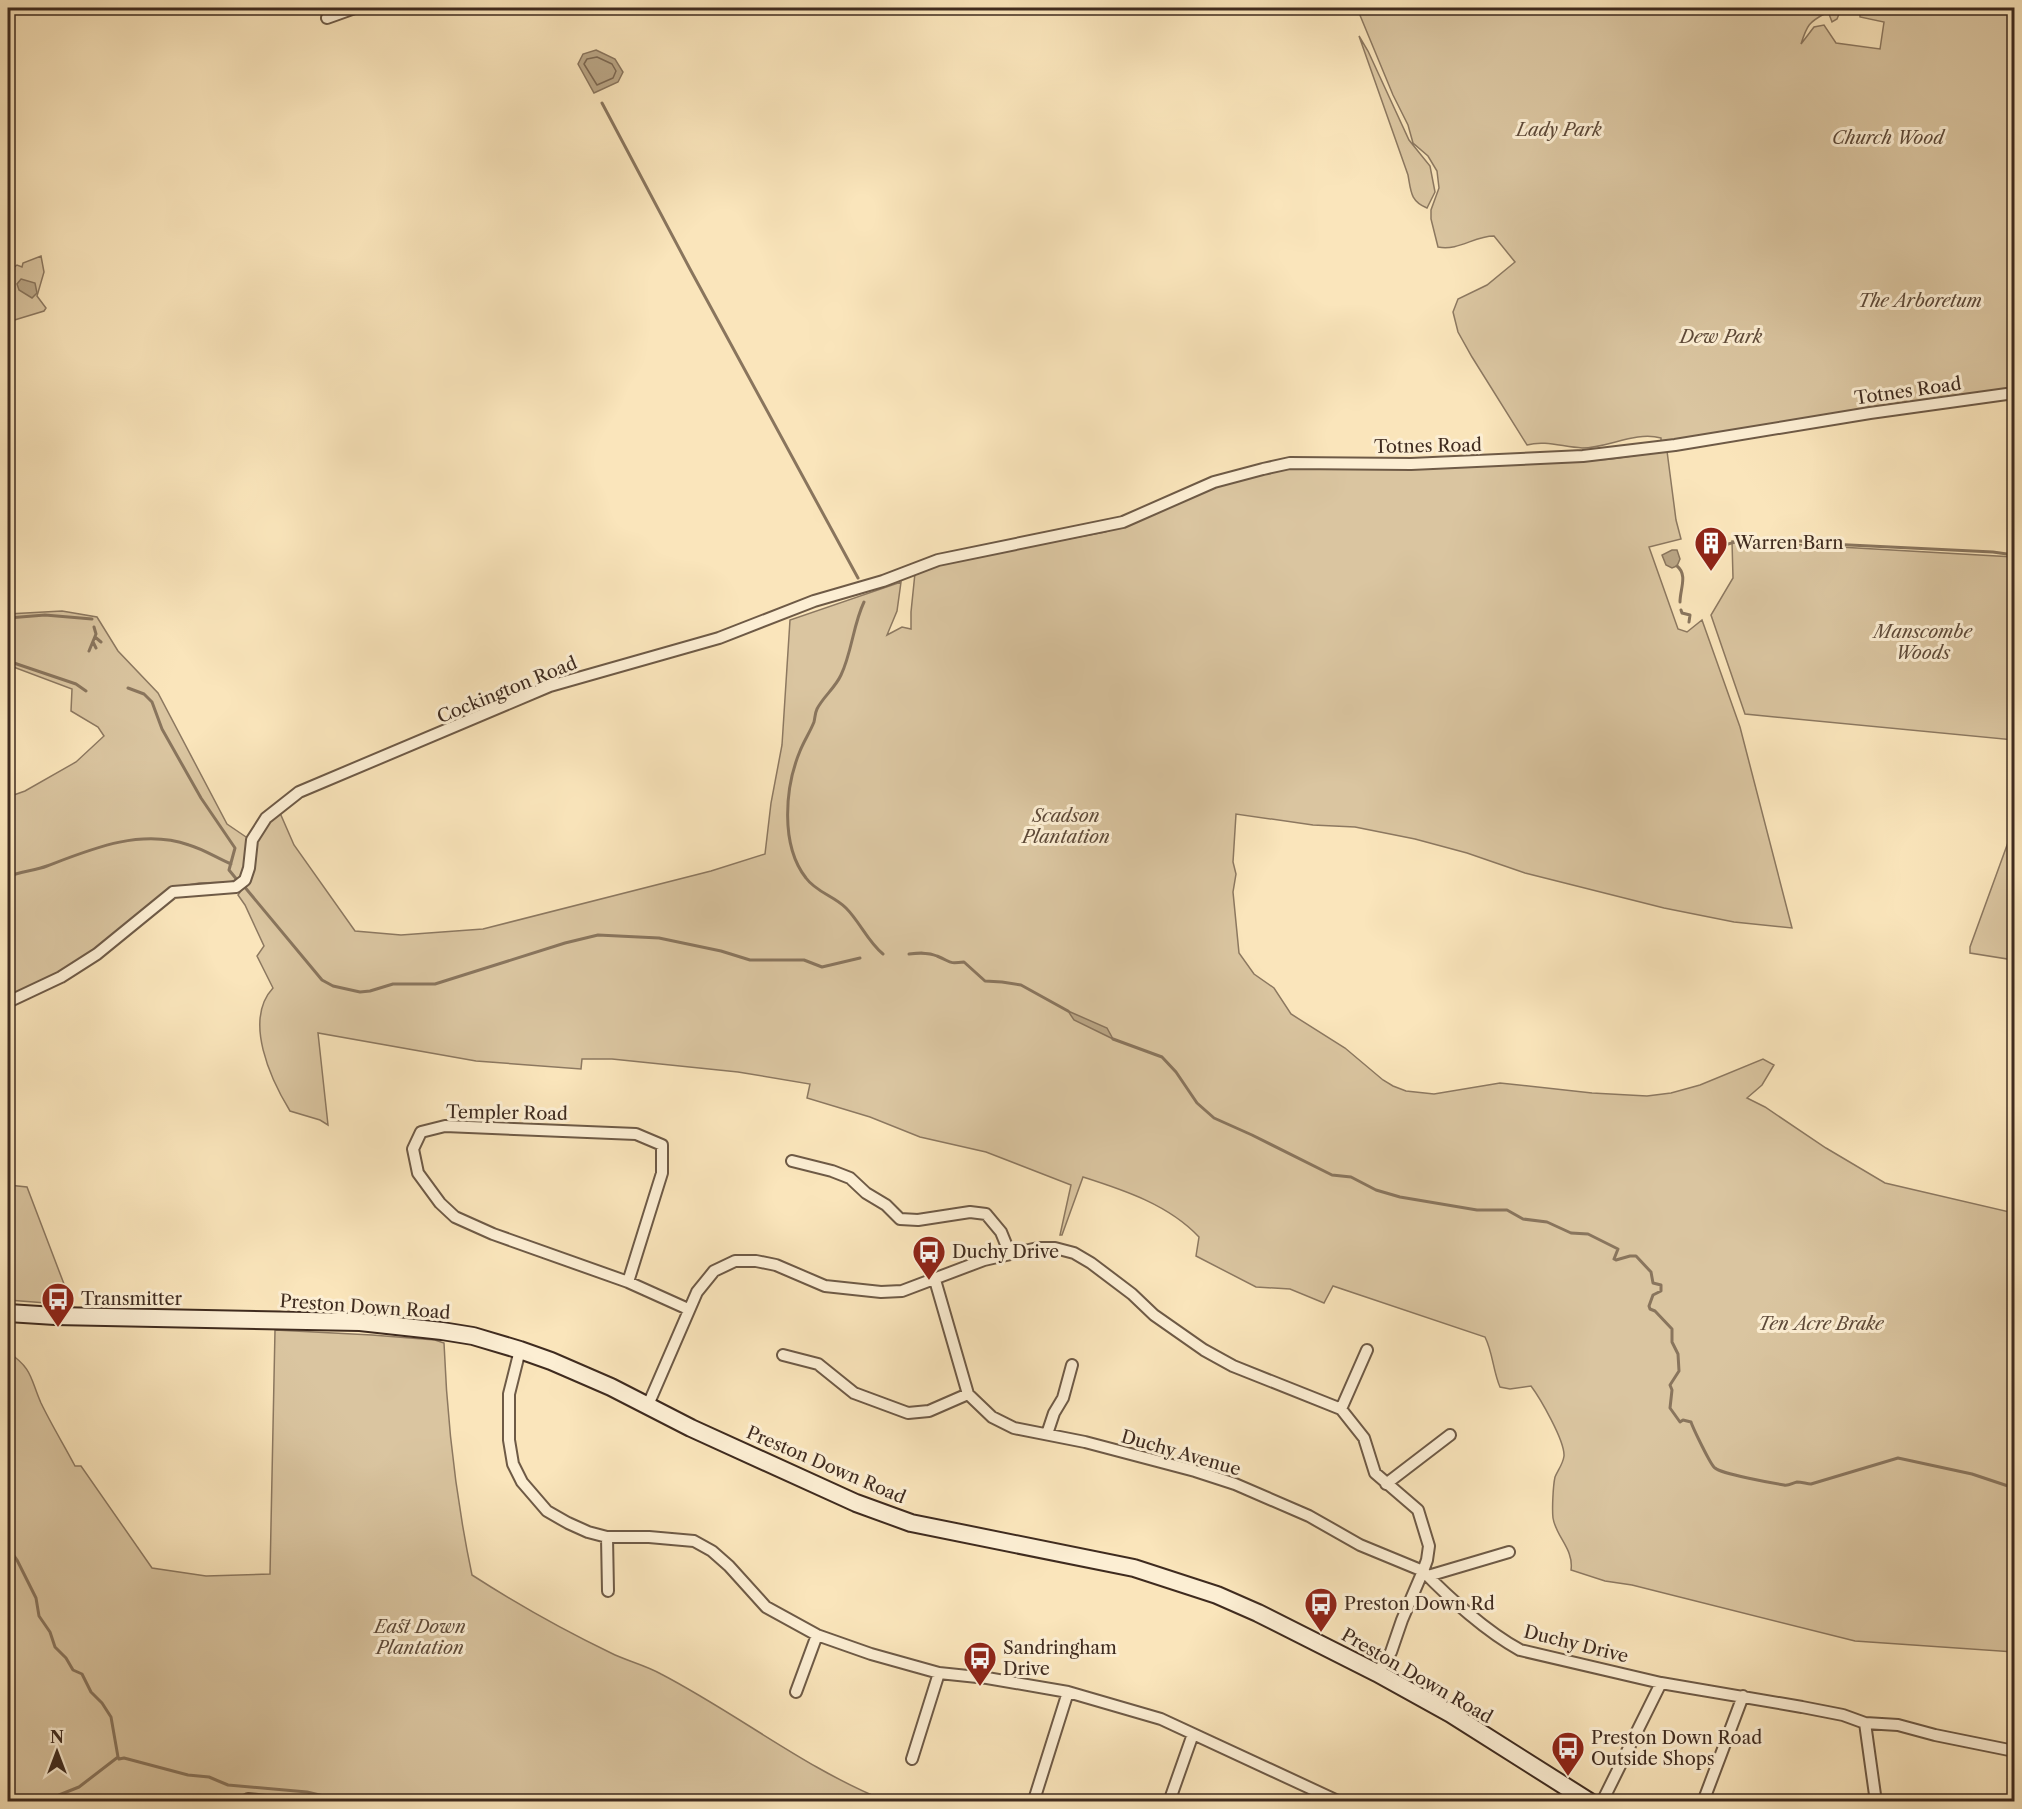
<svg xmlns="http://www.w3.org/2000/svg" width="2022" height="1809" font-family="'Libre Caslon Text',serif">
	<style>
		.green { fill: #dac5a0; stroke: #8c7860; stroke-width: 1.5 }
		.water { fill: #baa686; stroke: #89755d; stroke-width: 1.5 }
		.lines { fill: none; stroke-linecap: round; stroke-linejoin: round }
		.shore { stroke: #7c6852; stroke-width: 1.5 }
		.stream { stroke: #89755d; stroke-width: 3 }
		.street-casing { stroke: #6e5a46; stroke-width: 14 }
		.secondary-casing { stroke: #3f2b1f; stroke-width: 20 }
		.street { stroke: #fceed3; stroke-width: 10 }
		.secondary { stroke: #fceed3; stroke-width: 16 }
		.labels { text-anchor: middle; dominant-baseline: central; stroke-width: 6; stroke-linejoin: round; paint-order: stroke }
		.park-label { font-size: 18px; font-style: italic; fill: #5e4a39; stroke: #fceed3 }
		.street-label { font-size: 18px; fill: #3f2b1f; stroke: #fceed3 }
		.poi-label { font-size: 18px; fill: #3f2b1f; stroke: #fceed3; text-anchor: start }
	</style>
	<rect width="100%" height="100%" fill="#fae5bb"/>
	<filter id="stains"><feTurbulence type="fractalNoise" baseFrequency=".00333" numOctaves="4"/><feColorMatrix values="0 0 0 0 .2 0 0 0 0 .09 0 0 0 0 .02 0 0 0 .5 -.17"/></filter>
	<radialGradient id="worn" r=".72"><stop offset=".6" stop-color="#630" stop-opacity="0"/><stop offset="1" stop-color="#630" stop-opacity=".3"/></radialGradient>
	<path class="green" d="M1357 8H1857V10L1841 9 1837 19 1832 22 1829 14 1826 13C1809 22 1807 25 1801 44L1814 27 1824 25 1836 43 1880 49 1884 22 1860 17V8H2014V393L1661 446V438C1635 431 1608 448 1582 448 1563 447 1545 440 1527 445L1472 357 1458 332 1453 312 1458 299 1487 285 1515 262 1494 236C1474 236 1459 251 1438 247L1431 219V210L1439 188 1437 171 1428 156 1413 143 1408 125 1393 95Z
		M1359 36 1368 51 1409 140 1430 166 1435 192 1427 208C1410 201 1411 191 1408 175Z
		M41 256 44 272 37 296 46 308 44 311 8 322V272L17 265 22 267 23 263Z
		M1667 451 1676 520 1681 539 1649 547 1678 629 1687 632 1702 620 1740 727 1792 928 1734 922 1664 908 1525 873 1467 853 1415 839 1355 827 1313 825 1236 814 1233 862 1236 874 1233 892 1239 953 1254 974 1274 988 1291 1014 1345 1048 1383 1080 1393 1086 1406 1091 1434 1094 1500 1083 1592 1093 1647 1096 1671 1093 1700 1085 1763 1059 1774 1065 1762 1085 1747 1098 1765 1107 1826 1148 1885 1183 2014 1213V1652L1855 1641 1632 1585 1605 1581 1571 1570C1574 1549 1556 1537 1553 1518 1552 1509 1553 1486 1555 1477 1558 1470 1563 1464 1564 1456 1565 1441 1540 1398 1531 1386L1510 1389 1500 1387C1493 1371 1493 1353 1485 1337L1333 1286 1324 1303 1290 1289 1256 1287 1196 1256 1199 1237C1169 1205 1124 1190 1083 1177L1062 1235H1060L1071 1185 986 1152 920 1137 870 1117 807 1098 810 1084 738 1072 612 1059H582L581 1069 476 1061 318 1033 328 1125 320 1120 290 1111C271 1080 243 1020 273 988L257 956 264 946 245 905 238 895C255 873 247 863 255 841 260 829 270 821 280 813L294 845 355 931 401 935 483 929 711 871 765 854 771 803 782 745 790 620 901 582 897 611 887 635 902 627 911 629V612L915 573 951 561 1105 532 1138 521 1230 481 1262 473 1302 467H1435L1567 462 1611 459Z
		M1732 541 2014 557V740L1745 714 1711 615 1733 578Z
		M62 611 97 617 118 651 158 693 227 824 249 839 245 867 241 877 231 882 199 883 172 888 75 964 8 997V797L25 791 76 762 104 736 98 727 71 711 72 689 8 665V614Z
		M2014 826V960L1970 953V947Z
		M8 1185 27 1187 72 1305 8 1300Z
		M275 1330 372 1335 435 1340 444 1343C447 1421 456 1499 472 1575 517 1604 563 1630 611 1653 627 1661 645 1665 661 1674 738 1714 806 1769 886 1801L316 1802 294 1797 249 1796 247 1802 8 1801V1352C33 1369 30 1378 41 1403 51 1424 64 1445 75 1466H81L152 1568 206 1576 270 1574Z"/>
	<path class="water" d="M596 50 615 59 623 72 618 82 594 93 578 64 583 54Z
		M21 279 35 283 37 293 32 298 19 290 17 284Z
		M1672 550H1677L1680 559 1677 566 1672 568 1666 565 1662 555Z
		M1068 1011 1107 1028 1113 1039 1074 1020Z"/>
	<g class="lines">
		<path class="shore" d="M597 57 612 64 616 71 613 78 597 85 584 64 587 59Z"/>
		<path class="stream" d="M602 103 690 269 858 578
			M1723 546C1749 534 1800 541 1829 544L1993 552 2014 555
			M1677 566C1688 575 1680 589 1680 602
			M864 602C853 625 852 652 841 675 835 688 823 697 817 709 815 713 815 718 814 722 810 732 804 741 800 751 785 787 780 845 806 878 816 892 834 896 846 908 860 922 868 942 883 954
			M1681 610 1682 613 1690 615 1689 622
			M8 618 45 615 92 619
			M95 637 101 642
			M93 642 96 648
			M89 651 96 634 94 627
			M8 661 76 684 86 691
			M128 688 144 694 152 702 162 729 201 798 235 848 229 870 238 881
			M8 877C20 871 34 871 47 866 91 849 141 828 189 845 203 849 217 858 231 864
			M243 885 322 980 333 986 360 992 370 991 393 984H435L565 943 598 935 659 938 721 951 750 960H804L822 967 860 958
			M909 954C918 953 928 952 937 956 952 962 947 964 964 962L985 981 1002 982 1021 985 1068 1011
			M1113 1039 1162 1057 1176 1072 1197 1103 1214 1118 1252 1135 1332 1175 1351 1177 1376 1190 1400 1197 1477 1210H1507L1523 1219 1547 1222 1571 1233 1588 1234 1618 1249 1614 1259 1616 1260
			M1616 1260 1630 1256H1636L1651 1272 1653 1283 1661 1285V1291L1653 1295 1649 1306 1650 1309 1655 1311 1672 1329V1342L1678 1354 1679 1371 1670 1385 1672 1390 1670 1408 1680 1422 1683 1420 1691 1422C1693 1428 1711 1466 1715 1468 1722 1474 1772 1483 1784 1485 1789 1486 1792 1483 1797 1482 1802 1482 1807 1484 1811 1484L1898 1458 1972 1474 2014 1488
			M8 1547 17 1560 36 1598 39 1616 50 1632 55 1647 66 1658 73 1670 82 1674 91 1692 102 1703 111 1717 118 1757
			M52 1802 59 1795 79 1787 118 1757 119 1759 124 1758 188 1775 209 1777 228 1785 307 1792 349 1802"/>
		<defs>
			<path id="street" d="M327 18 355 8
				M8 1002 61 977 97 954 173 892 236 887 245 880 249 868 252 840 266 818 299 792 550 686 719 638 814 601 883 581 938 560 1123 522 1214 482 1263 469 1290 463 1411 464 1583 456 1675 445 1870 413 2014 393
				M792 1161 832 1171 850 1178 866 1193 886 1205 900 1219 918 1220 970 1212 986 1214 1001 1232 1010 1254
				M935 1280 968 1394 992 1417 1014 1428 1085 1442 1195 1471 1235 1484 1309 1516 1360 1545 1423 1571 1402 1620 1391 1652 1377 1673
				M628 1282 662 1173V1145L636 1134 445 1126 421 1132 413 1149 418 1173 440 1203 455 1217 493 1234 628 1282 688 1309
				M520 1350 509 1394V1440L513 1464 522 1482 547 1511 568 1523 588 1532 607 1537H649L694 1541 712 1551 729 1566 766 1607 817 1635 871 1654 939 1673 987 1678 1068 1692 1161 1719 1340 1802
				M783 1355 818 1364 854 1393 908 1413 929 1411 968 1394
				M648 1405 697 1292 714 1271 735 1261H756L776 1265 825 1286 881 1292 902 1291 984 1260 1038 1248H1055L1074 1253 1091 1263 1132 1294 1154 1315 1204 1350 1233 1366 1341 1409 1364 1438 1375 1473 1418 1510 1429 1546 1427 1560 1423 1571C1449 1598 1487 1632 1520 1650L1661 1683 1802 1707 1843 1715 1865 1723 1898 1725 1935 1735 2014 1751
				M1341 1409 1367 1350
				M1047 1434 1054 1413 1063 1398 1072 1365
				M1386 1484 1450 1435
				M607 1537 608 1591
				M1428 1576 1509 1552
				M796 1692 817 1635
				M1865 1723 1876 1802
				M912 1759 939 1673
				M248 1799 275 1802
				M1034 1800 1068 1692
				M1169 1802 1193 1734
				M1602 1802 1661 1683
				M1703 1802 1743 1696"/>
			<path id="secondary" d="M8 1313 55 1316 360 1322 442 1331 473 1336 520 1350 551 1361 611 1387 691 1428 856 1503 911 1523 1134 1568 1217 1595 1258 1613 1377 1673 1451 1714 1590 1802"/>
		</defs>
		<use href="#street" class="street-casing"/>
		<use href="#secondary" class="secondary-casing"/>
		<use href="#street" class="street"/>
		<use href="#secondary" class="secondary"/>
	</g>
	<defs>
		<symbol id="building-pin" viewBox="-11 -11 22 30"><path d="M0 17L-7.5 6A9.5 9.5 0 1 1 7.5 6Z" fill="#8f2418" stroke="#fceed3"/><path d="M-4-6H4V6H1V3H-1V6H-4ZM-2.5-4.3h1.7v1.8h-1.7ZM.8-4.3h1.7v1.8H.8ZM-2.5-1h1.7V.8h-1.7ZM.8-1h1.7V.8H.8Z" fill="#fff"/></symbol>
		<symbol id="bus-pin" viewBox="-11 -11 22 30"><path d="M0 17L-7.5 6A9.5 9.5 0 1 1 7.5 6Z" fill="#8f2418" stroke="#fceed3"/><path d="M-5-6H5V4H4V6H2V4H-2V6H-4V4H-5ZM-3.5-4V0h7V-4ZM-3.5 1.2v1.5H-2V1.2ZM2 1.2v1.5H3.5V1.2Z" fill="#fff"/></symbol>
	</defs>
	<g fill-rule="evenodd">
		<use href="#building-pin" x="1692" y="524" width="38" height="52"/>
		<use href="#bus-pin" x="910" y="1233" width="38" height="52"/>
		<use href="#bus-pin" x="39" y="1280" width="38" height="52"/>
		<use href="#bus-pin" x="1302" y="1585" width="38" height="52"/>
		<use href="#bus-pin" x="961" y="1639" width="38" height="52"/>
		<use href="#bus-pin" x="1549" y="1729" width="38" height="52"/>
	</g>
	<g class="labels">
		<g class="park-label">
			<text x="1559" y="130">Lady Park</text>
			<text x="1888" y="138">Church Wood</text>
			<text x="1920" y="301">The Arboretum</text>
			<text x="1721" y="337">Dew Park</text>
			<text x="1923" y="632">Manscombe<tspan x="1923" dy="21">Woods</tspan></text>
			<text x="1066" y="816">Scadson<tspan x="1066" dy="21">Plantation</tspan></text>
			<text x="1821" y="1324">Ten Acre Brake</text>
			<text x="420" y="1627">East Down<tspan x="420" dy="21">Plantation</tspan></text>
		</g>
		<g class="street-label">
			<text transform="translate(1908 391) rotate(-8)">Totnes Road</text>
			<text transform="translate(1428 446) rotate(-1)">Totnes Road</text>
			<text transform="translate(507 690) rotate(-22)">Cockington Road</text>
			<text transform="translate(507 1113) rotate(1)">Templer Road</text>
			<text transform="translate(365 1307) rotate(4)">Preston Down Road</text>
			<text transform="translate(1181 1453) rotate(16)">Duchy Avenue</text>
			<text transform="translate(826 1465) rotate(23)">Preston Down Road</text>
			<text transform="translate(1576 1644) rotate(14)">Duchy Drive</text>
			<text transform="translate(1417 1676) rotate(30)">Preston Down Road</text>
		</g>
		<g class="poi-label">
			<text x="1734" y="543">Warren Barn</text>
			<text x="952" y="1252">Duchy Drive</text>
			<text x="81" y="1299">Transmitter</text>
			<text x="1344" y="1604">Preston Down Rd</text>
			<text x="1003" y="1648">Sandringham<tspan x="1003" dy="21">Drive</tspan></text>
			<text x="1591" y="1738">Preston Down Road<tspan x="1591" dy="21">Outside Shops</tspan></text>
		</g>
	</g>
	<rect width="2022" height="1809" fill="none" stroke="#fae5bb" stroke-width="30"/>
	<rect x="9" y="9" width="2004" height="1791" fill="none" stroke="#3f2b1f" stroke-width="3"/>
	<rect x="15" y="15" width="1992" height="1779" fill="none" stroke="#3f2b1f" stroke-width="1.5"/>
	<g transform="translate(57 1752)" stroke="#fceed3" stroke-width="4.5" paint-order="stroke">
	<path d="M0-4.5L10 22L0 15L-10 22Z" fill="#3f2b1f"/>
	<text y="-9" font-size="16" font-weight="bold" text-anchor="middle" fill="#3f2b1f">N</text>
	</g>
	<rect width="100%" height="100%" filter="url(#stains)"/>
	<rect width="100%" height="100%" fill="url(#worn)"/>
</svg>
